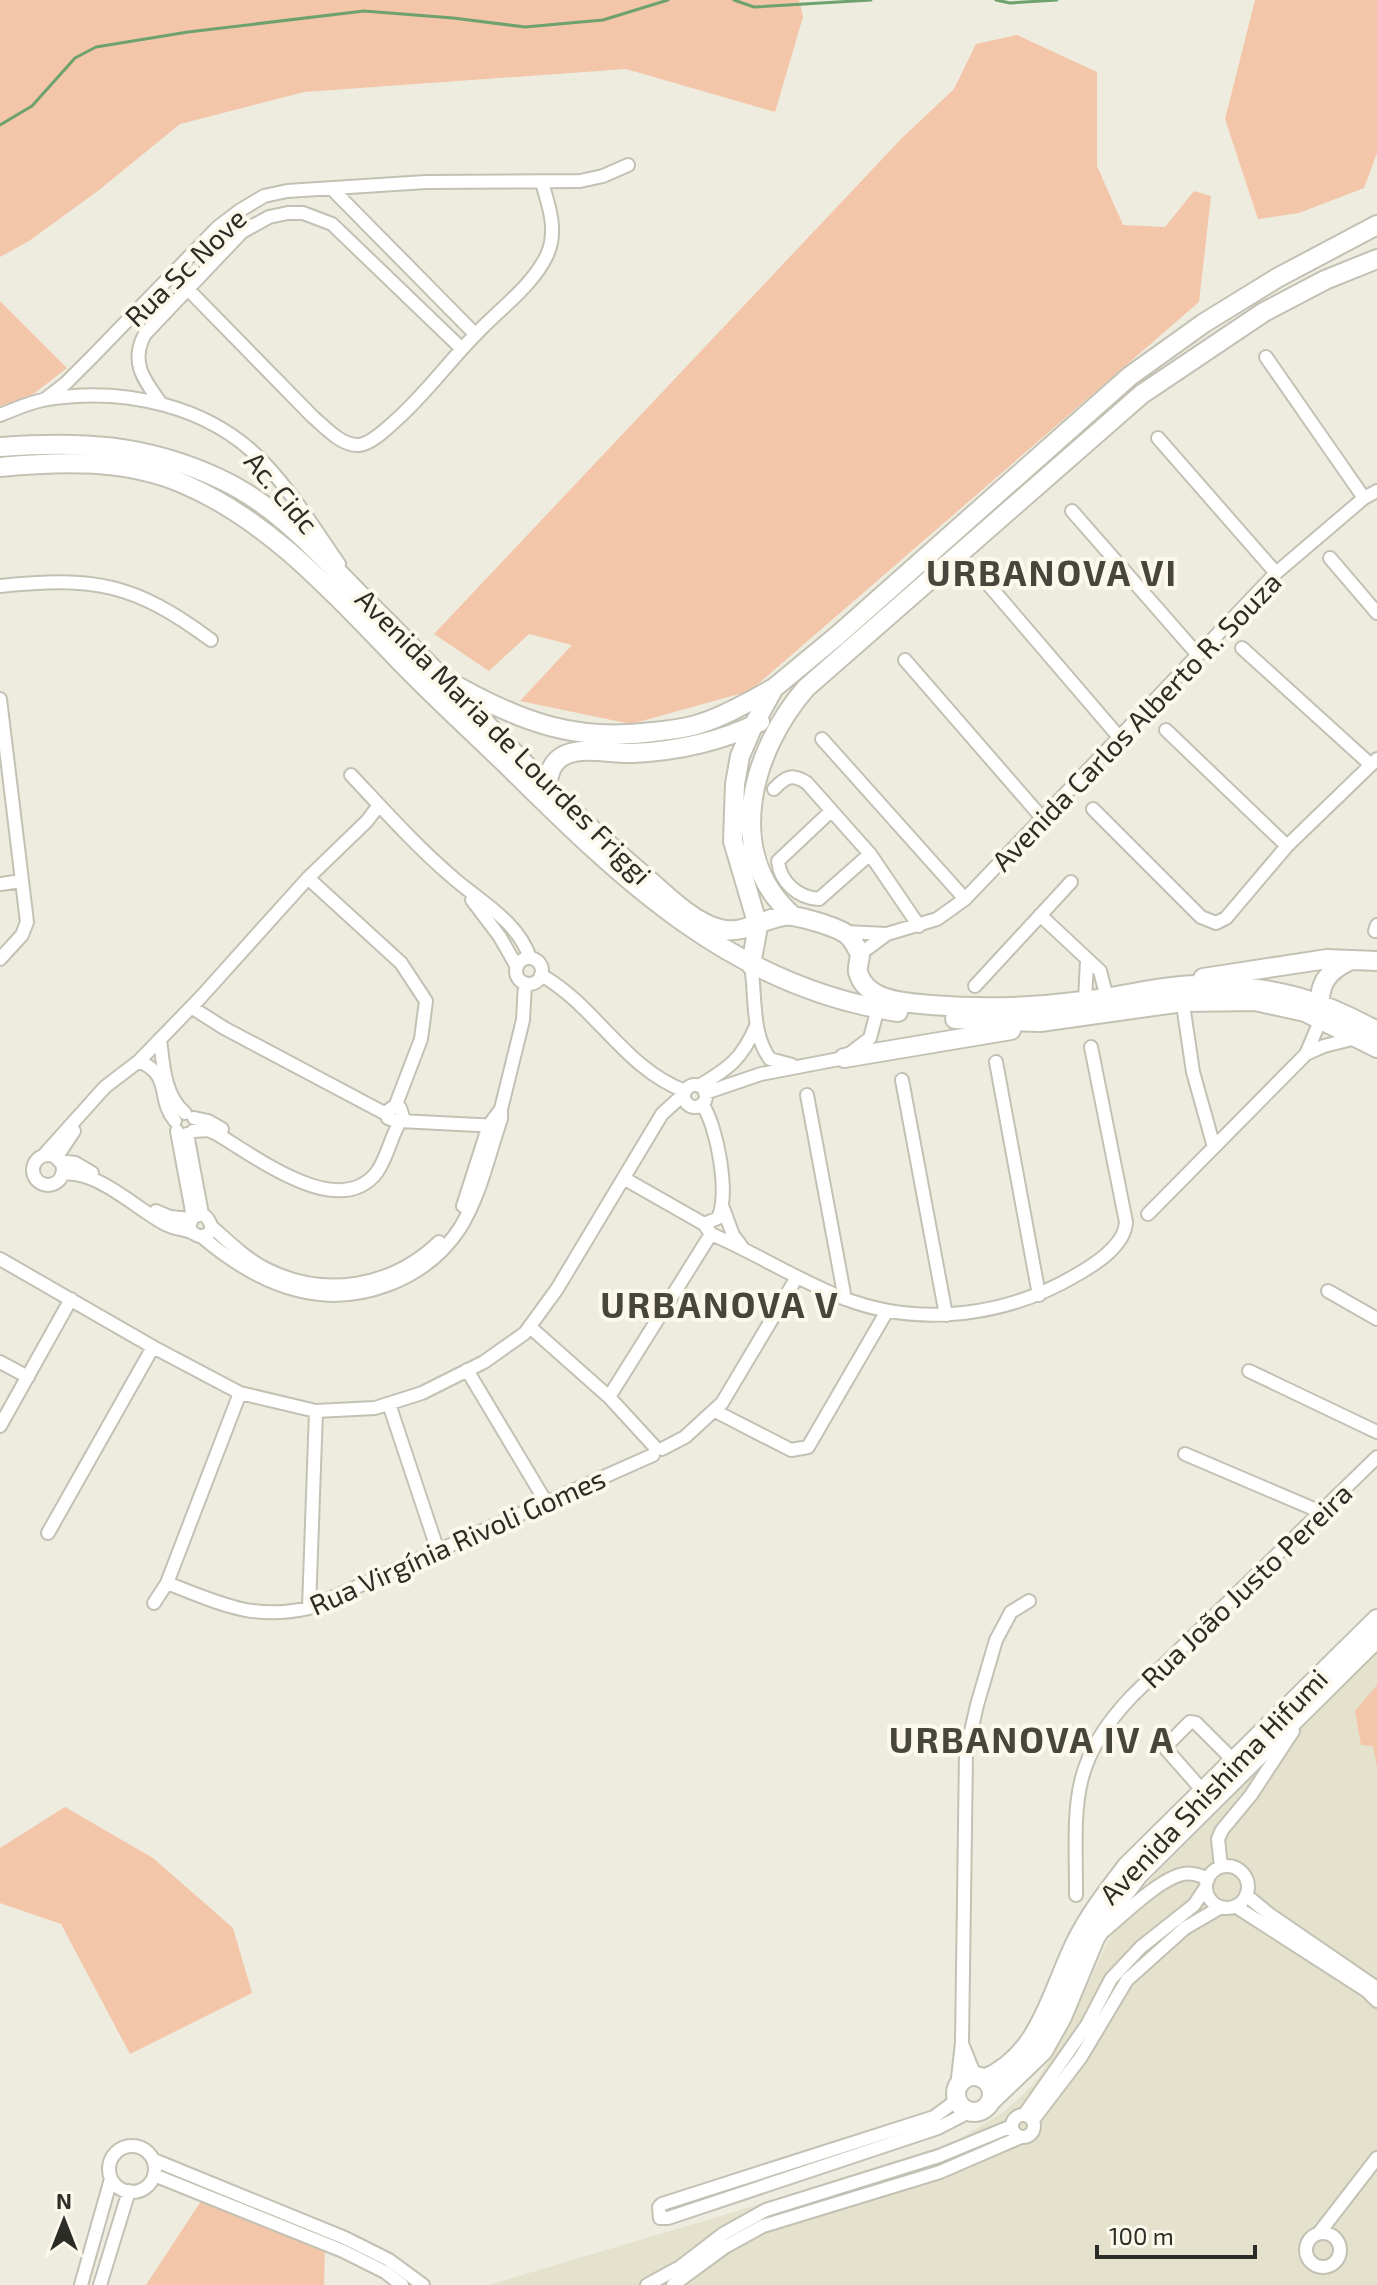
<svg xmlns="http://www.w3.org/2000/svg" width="1377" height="2285" font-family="'Exo 2',sans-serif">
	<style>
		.built { fill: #e4e1cd }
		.green { fill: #f3c5a9 }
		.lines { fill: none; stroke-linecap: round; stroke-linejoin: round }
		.stream { stroke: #6da16e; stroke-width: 3 }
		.street-casing { stroke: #c3c1b4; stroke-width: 16 }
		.secondary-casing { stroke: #c3c1b4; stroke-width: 22 }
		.street { stroke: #fff; stroke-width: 12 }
		.secondary { stroke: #fff; stroke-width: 18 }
		.labels { text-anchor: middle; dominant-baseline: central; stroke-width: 8; stroke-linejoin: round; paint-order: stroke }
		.street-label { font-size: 28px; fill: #2d2d28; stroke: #fcf9ec }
		.district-label { font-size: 36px; font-weight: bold; letter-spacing: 2px; fill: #48463c; stroke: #fcf9ec }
	</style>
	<rect width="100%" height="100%" fill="#eeecdf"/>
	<path class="built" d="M1377 1652V2285H489L734 2212 955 2142 1003 2112 1024 2094 1039 2077 1062 2040 1108 1941 1170 1852Z"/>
	<path class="green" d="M0 0H799L803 17 775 112 626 69 304 92 180 124 99 190 29 241 0 257Z
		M1255 0H1377V153L1364 188 1299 213 1258 219 1225 119Z
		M1017 35 1097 72V166L1123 225 1165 227 1194 191 1211 196 1199 302 750 691 631 724 520 701 572 645 529 634 489 671 434 634 902 138 954 89 976 44Z
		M0 301 67 368 32 395 0 406Z
		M1377 1685V1767L1373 1746 1361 1745 1355 1711Z
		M65 1807 153 1858 233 1928 252 1993 130 2054 61 1924 0 1903V1848Z
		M205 2195 325 2243 324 2285H146Z"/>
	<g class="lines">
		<path class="stream" d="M734 0 754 7 871 0
			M996 0 1010 3 1057 0
			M0 125 32 106 75 58 96 47 188 32 364 11 453 18 525 27 603 20 668 0"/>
		<defs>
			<path id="street" d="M332 189 475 334
				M173 274 313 417C325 427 341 446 359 445 371 444 385 430 394 422 425 395 449 361 478 332 501 308 533 285 547 255 558 231 549 206 542 183
				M1266 357 1364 498
				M44 400 66 383 92 357 218 227 239 211 264 196 287 191 426 182 580 181 603 176 628 165
				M160 402C143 379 130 361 145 334L242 232 269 217 288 213H303L332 224 462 349
				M0 415C15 409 31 402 47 399 124 387 211 405 266 465 294 495 316 531 339 564
				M1158 438 1276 573
				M1072 511 1198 655
				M1330 558 1377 613
				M988 584 1119 737
				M0 586C94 576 134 583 211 640
				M1242 648 1371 765
				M905 660 1043 819
				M0 699 27 922 22 935 0 959
				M1166 730 1287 846
				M822 739 965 899
				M351 775C383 809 415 845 451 876 479 901 518 921 530 958
				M774 789C785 777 792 773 807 783L870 854 919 926
				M1093 809 1201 917 1216 923 1226 918 1287 846 1377 759
				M831 811 778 861C780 882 798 898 819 899L870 854
				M308 878 401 963 426 1001 421 1039 395 1107
				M0 884 22 881
				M472 900 500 937 517 967
				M1040 915 1100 971 1107 998
				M1375 931 1377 925
				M844 932 887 934 860 954
				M887 934 937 919 965 899 1276 573 1364 498 1377 491
				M516 971a13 13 0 1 1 26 0a13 13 0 1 1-26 0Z
				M751 965C756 995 751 1034 770 1059L792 1065
				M541 975C595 1005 625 1069 685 1091
				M975 986 1071 882
				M1182 998 1193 1072 1214 1147
				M1085 1001 1087 960
				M191 1007 224 1028 388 1115
				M160 1039C163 1063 164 1096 185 1113
				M1306 1054 1321 1019
				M139 1061C173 1076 156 1098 175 1121
				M996 1062 1039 1295
				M902 1080 946 1315
				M684 1096a11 11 0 1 1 22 0a11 11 0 1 1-22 0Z
				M699 1086C729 1068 742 1059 756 1026
				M705 1093 761 1074 844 1058 870 1038 879 1004
				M807 1095 845 1299
				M702 1104C717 1125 730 1195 718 1218L704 1224
				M194 1118 208 1121 222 1129
				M400 1121 497 1126
				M177 1131 193 1217
				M193 1131 208 1130 217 1134C255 1156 339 1222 377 1172 389 1155 391 1133 403 1117L400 1108 393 1107 389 1110 388 1118 398 1122
				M187 1134 202 1214
				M33 1170a15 15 0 1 1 30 0a15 15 0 1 1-30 0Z
				M43 1156 105 1087 139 1061 201 997 308 878 367 821 379 805
				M56 1158 74 1131
				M59 1161 75 1163 92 1173
				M62 1174C97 1169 136 1209 167 1225 175 1229 183 1229 191 1232 197 1234 196 1237 202 1236 217 1234 211 1219 202 1214L193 1217 189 1226 192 1232
				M625 1179 704 1224 711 1234C756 1253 797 1280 843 1298 920 1328 1008 1316 1078 1274 1097 1263 1125 1245 1126 1222L1091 1047
				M463 1206 489 1125 501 1109
				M723 1208 733 1235 742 1247
				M156 1211 170 1217 191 1219
				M1148 1214 1306 1054 1324 1046 1356 1038
				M212 1227C229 1242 246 1259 266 1269 325 1299 392 1287 439 1242
				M201 1236C229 1260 262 1281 297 1290 358 1306 426 1280 460 1228 481 1194 488 1156 501 1119V1109L523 1020 525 983
				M0 1259 153 1347 240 1393 316 1411 375 1408 422 1393 484 1362 525 1333 557 1289 662 1114 684 1094
				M1328 1291 1377 1319
				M530 1327 609 1397 654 1446
				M0 1362 28 1377
				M467 1370 546 1502
				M1249 1371 1377 1432
				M609 1397 711 1234
				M389 1404 438 1551
				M715 1411 791 1450 808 1447 887 1311
				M0 1426 71 1299
				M662 1449 685 1437 722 1403 797 1277
				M1185 1454 1321 1512
				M48 1533 153 1347
				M167 1583C219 1603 253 1621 309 1608L653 1455
				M154 1603 167 1583 240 1393
				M309 1608 316 1411
				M1203 1791 1166 1749V1746L1190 1722 1196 1723 1234 1761
				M1206 1887a21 21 0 1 1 42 0a21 21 0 1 1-42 0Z
				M1221 1867 1218 1839 1222 1830 1251 1795 1293 1731
				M1076 1895C1076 1807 1067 1764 1132 1696L1377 1457
				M1246 1895 1269 1914 1377 1988
				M1235 1906 1367 1991 1377 2001
				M1104 1931C1123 1915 1159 1879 1183 1874 1192 1872 1200 1875 1208 1879
				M963 2046 975 2076
				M957 2087 962 2043 966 1754 977 1705 996 1640 1011 1612 1029 1601
				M957 2100 934 2117 662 2204 659 2207 660 2218H668L938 2128 969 2112
				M1012 2126a11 11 0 1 1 22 0a11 11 0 1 1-22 0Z
				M1024 2115 1087 2025 1111 1979 1141 1947 1194 1905 1206 1887
				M1033 2120 1081 2057 1127 1980 1185 1928 1221 1907
				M109 2169a23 23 0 1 1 46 0a23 23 0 1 1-46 0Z
				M154 2160 345 2238 389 2260 423 2285
				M154 2175 343 2251 385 2272 402 2285
				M1306 2250a17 17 0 1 1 34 0a17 17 0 1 1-34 0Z
				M1319 2233 1377 2158
				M81 2285 111 2179
				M100 2285 129 2191
				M647 2285 680 2267 723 2234 766 2210 939 2156 1012 2126
				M673 2285 725 2247 763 2226 940 2172 1021 2137"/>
			<path id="secondary" d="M0 447C80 441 144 444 218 478 278 505 321 556 366 601 461 694 548 796 650 881 669 898 695 923 720 929 743 935 762 919 784 916 795 914 837 927 846 934 853 939 856 947 860 954 860 959 857 967 858 972 866 1002 908 1003 931 1005 983 1009 1031 1008 1083 1001 1127 996 1171 983 1215 985 1280 988 1320 1000 1377 1031
				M0 467C63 461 125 459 184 484 268 520 332 591 394 655 431 694 472 731 511 769 624 881 733 987 898 1012
				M459 687C524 723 578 742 653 732 670 730 686 729 702 723 727 715 750 701 774 688
				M547 785C549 773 552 761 565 755 584 746 613 754 633 753 676 751 722 741 760 722
				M792 915C722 853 752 750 806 688L1142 394 1264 312 1325 280 1377 259
				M751 965 758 926 733 841 735 784 740 756 753 726 774 688 838 635 1130 376 1204 323 1277 278 1377 225
				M1203 978 1327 959 1377 961
				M1320 1011C1318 985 1326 972 1349 961
				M955 1019 1040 1022 1183 1002 1255 1001 1305 1012 1377 1048
				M844 1058 1011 1030
				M956 2094a18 18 0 1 1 36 0a18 18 0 1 1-36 0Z
				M984 2079C1040 2056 1051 1993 1075 1944 1089 1915 1108 1891 1127 1866L1377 1619
				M992 2100 1043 2051 1062 2017 1095 1938 1113 1908 1138 1875 1377 1638"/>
		</defs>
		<use href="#street" class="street-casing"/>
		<use href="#secondary" class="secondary-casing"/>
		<use href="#street" class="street"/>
		<use href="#secondary" class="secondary"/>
	</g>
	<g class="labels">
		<g class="street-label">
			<text transform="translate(185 267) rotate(-44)">Rua Sc Nove</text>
			<text transform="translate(282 492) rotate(50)">Ac. Cidc</text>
			<text transform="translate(1136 721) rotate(-46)">Avenida Carlos Alberto R. Souza</text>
			<text transform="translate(504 736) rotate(45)">Avenida Maria de Lourdes Friggi</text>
			<text transform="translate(457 1541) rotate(-24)">Rua Virgínia Rivoli Gomes</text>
			<text transform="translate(1246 1585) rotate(-44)">Rua João Justo Pereira</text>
			<text transform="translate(1213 1786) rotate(-46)">Avenida Shishima Hifumi</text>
		</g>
		<g class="district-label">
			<text x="1052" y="571">URBANOVA VI</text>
			<text x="720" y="1303">URBANOVA V</text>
			<text x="1032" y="1738">URBANOVA IV A</text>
		</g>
	</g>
	<g transform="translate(64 2221)" stroke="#fcf9ec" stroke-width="6" paint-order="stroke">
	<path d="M0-6L14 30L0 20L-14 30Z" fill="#2d2d28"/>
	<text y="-12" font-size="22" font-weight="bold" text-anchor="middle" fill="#2d2d28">N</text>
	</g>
	<path d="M1097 2245v12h158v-12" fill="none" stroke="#2d2d28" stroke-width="4"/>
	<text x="1109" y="2245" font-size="24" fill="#2d2d28" stroke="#fcf9ec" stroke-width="6" paint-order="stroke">100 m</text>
</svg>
